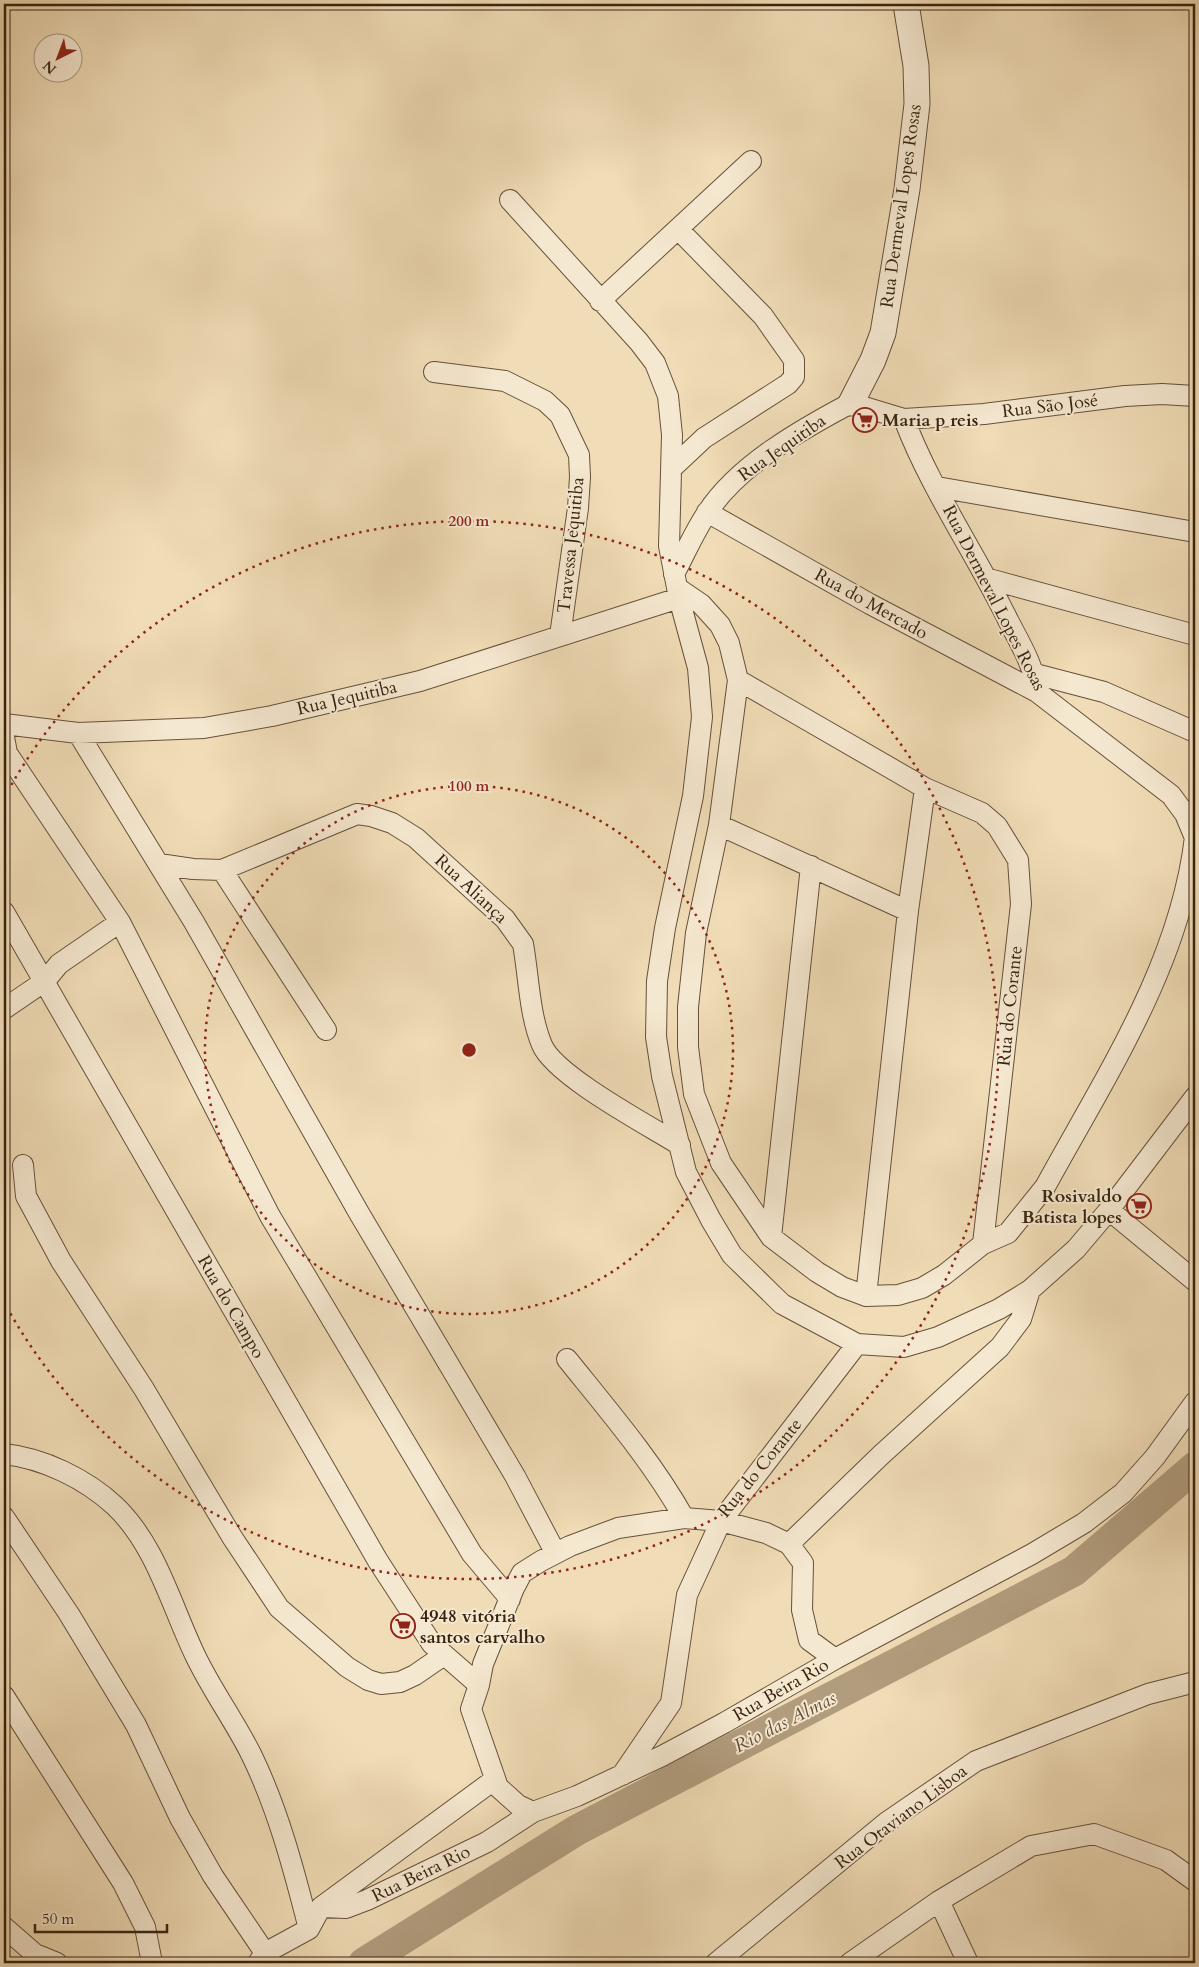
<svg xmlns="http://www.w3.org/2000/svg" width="1199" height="1967" font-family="Cardo,serif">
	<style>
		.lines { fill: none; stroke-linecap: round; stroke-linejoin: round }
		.river { stroke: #b19d7e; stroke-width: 31 }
		.minor-casing { stroke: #66513a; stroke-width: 22 }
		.tertiary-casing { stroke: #66513a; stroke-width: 27 }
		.minor { stroke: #f5e8d0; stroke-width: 20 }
		.tertiary { stroke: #f5e8d0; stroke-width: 25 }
		.ring { fill: none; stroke: #8f2418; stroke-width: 2.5; stroke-dasharray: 2.5 5 }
		.labels { text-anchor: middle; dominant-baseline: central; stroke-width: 4; stroke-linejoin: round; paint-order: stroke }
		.street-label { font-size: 18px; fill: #382311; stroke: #f5e8d0 }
		.poi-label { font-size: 18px; font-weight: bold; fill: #382311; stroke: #f5e8d0; text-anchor: start }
		.water-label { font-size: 19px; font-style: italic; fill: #624e37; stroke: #f5e8d0 }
		.centre { fill: #8f2418; stroke: #f5e8d0; stroke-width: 2.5 }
		.ring-label { font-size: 15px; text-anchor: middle; font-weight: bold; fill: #8f2418; stroke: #f5e8d0; stroke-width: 4; stroke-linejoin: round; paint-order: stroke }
	</style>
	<rect width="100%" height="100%" fill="#f0dcb6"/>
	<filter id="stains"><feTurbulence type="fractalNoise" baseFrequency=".004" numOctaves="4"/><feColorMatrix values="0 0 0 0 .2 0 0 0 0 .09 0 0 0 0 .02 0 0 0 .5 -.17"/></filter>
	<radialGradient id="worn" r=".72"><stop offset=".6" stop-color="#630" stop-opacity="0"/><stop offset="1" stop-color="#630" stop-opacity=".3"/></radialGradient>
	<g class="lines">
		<path class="river" d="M364 1963 577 1830 1074 1571 1195 1467"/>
		<defs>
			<path id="minor" d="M510 200 639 342 655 363 668 396 672 435 669 546 679 598 698 668 702 717 693 796 665 928 657 981 656 1037 662 1076 686 1172 711 1220 732 1255 782 1304 857 1344 904 1347 938 1337 999 1309 1030 1290 1076 1249 1109 1210 1195 1097
				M600 301 751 161
				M434 372 505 381 545 401 560 415 579 455 580 477 578 508 560 636
				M904 419C931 490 976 554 1009 622 1021 645 1034 666 1037 692
				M671 469 704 438 788 384 794 377V360L763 316 679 230
				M937 487 1195 532
				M707 512 870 604 1037 692 1171 795 1185 814 1195 838
				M674 574C685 554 694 532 707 513 738 465 802 429 851 403L904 419 984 414 1125 396 1162 394 1195 396
				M989 579 1195 635
				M679 589 701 604 720 625 729 643 738 680 719 825 696 933 688 1007V1047L694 1094 721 1163 771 1237 817 1272 842 1287 866 1296 898 1295 922 1288 944 1275 983 1244 1008 1233 1045 1187C1105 1077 1180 965 1195 837
				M1035 674 1104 692 1195 732
				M738 680 925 788 982 813 997 826 1018 860 1021 904 983 1244
				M4 724 78 733 204 728 272 716 420 681 679 598
				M78 733 194 922 359 1213 515 1476 555 1552
				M4 737 7 753 120 922 270 1216 472 1554 510 1599
				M719 825 908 911
				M159 864 193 869 222 870 357 814 371 816 392 823 416 838 505 919 523 944C529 977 529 1014 542 1045 555 1076 648 1125 680 1145
				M222 870 326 1030
				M4 912 378 1561 432 1644 479 1685
				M4 1009 45 981 59 964 120 922
				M23 1165 26 1196 61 1261 144 1389 232 1537 279 1608 347 1667 368 1680 381 1684 400 1682 415 1675 444 1655
				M1109 1210 1195 1281
				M771 1237 811 866
				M866 1296 908 911 925 788
				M567 1359C608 1410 652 1461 684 1518
				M4 1454C43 1458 86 1479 115 1506 156 1545 171 1605 195 1655 211 1689 234 1720 251 1754 278 1809 294 1870 309 1929
				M4 1517 69 1614 136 1725 180 1818 213 1876 265 1953
				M789 1544 881 1455 1000 1347 1021 1319 1030 1290
				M4 1696 123 1883 145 1927 152 1963
				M622 1775 671 1703 687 1595 721 1521 857 1344
				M533 1812 518 1805 498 1787 471 1709 479 1685 483 1664 514 1588 522 1573 541 1561 570 1546 618 1528 684 1518 721 1521 766 1533 789 1544 803 1563 802 1610 809 1640 835 1659
				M939 1901 968 1963
				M321 1907 346 1908 367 1900 487 1842 533 1812 577 1796 662 1756 724 1723 835 1659 1032 1554 1084 1523 1123 1493 1155 1457 1195 1402
				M4 1927 35 1954 57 1963
				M258 1963 265 1953 309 1929 321 1907 494 1780
				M716 1963 887 1822 976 1761 1148 1694 1195 1682
				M850 1963 939 1901 1031 1846 1094 1834 1166 1860 1195 1881"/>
			<path id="tertiary" d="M851 403 873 360 883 333 907 189 917 104 916 66 906 4"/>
		</defs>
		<use href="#minor" class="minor-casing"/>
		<use href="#tertiary" class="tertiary-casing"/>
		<use href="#minor" class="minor"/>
		<use href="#tertiary" class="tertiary"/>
	</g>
	<g class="ring">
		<circle cx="469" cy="1050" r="264"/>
		<path d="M4 798A529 529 0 1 1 4 1302"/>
	</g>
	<defs>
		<symbol id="supermarket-ring" viewBox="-11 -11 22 22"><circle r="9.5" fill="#f5e8d0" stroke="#8f2418" stroke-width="1.5"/><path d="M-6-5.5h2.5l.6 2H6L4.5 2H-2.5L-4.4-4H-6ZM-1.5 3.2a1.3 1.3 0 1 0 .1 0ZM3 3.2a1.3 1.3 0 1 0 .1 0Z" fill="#8f2418"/></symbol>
	</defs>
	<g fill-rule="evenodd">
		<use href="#supermarket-ring" x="851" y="406" width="28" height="28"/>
		<use href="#supermarket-ring" x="1125" y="1192" width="28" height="28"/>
		<use href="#supermarket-ring" x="389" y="1612" width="28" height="28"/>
	</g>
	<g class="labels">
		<g class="street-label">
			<text transform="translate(901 206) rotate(-82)">Rua Dermeval Lopes Rosas</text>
			<text transform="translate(1050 406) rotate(-7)">Rua São José</text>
			<text transform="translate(782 448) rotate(-35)">Rua Jequitiba</text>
			<text transform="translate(571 545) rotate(-84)">Travessa Jequitiba</text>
			<text transform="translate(994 598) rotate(63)">Rua Dermeval Lopes Rosas</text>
			<text transform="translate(871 604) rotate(29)">Rua do Mercado</text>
			<text transform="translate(347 698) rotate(-13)">Rua Jequitiba</text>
			<text transform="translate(471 889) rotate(43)">Rua Aliança</text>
			<text transform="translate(1010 1006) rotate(-84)">Rua do Corante</text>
			<text transform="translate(231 1307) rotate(60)">Rua do Campo</text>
			<text transform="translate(760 1468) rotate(-51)">Rua do Corante</text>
			<text transform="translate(781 1690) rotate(-30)">Rua Beira Rio</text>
			<text transform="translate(901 1817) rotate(-37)">Rua Otaviano Lisboa</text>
			<text transform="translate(421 1874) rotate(-26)">Rua Beira Rio</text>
		</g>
		<g class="poi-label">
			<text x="882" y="420">Maria p reis</text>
			<text x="1122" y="1196" text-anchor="end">Rosivaldo<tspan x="1122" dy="21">Batista lopes</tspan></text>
			<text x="420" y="1616">4948 vitória<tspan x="420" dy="21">santos carvalho</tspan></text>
		</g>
		<g class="water-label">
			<text transform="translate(785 1722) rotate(-27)">Rio das Almas</text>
		</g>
	</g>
	<circle cx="469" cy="1050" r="8" class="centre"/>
	<g class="ring-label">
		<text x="469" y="526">200 m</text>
		<text x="469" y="791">100 m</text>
	</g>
	<rect width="1199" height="1967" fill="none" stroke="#f0dcb6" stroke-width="20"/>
	<rect x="5" y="5" width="1189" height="1957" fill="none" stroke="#382311" stroke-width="2.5"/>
	<rect x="10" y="10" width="1179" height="1947" fill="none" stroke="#382311"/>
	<g transform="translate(58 58) rotate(222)"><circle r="24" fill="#f5e8d0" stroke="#a99984"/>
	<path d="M0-4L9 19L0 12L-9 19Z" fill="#8f2418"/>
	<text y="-8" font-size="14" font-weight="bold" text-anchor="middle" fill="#382311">N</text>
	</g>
	<path d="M35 1924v8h132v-8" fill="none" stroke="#382311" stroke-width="2.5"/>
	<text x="42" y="1924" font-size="15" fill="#382311" stroke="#f5e8d0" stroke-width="4" paint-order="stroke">50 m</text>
	<rect width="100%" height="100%" filter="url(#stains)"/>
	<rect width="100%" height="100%" fill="url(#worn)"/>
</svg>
